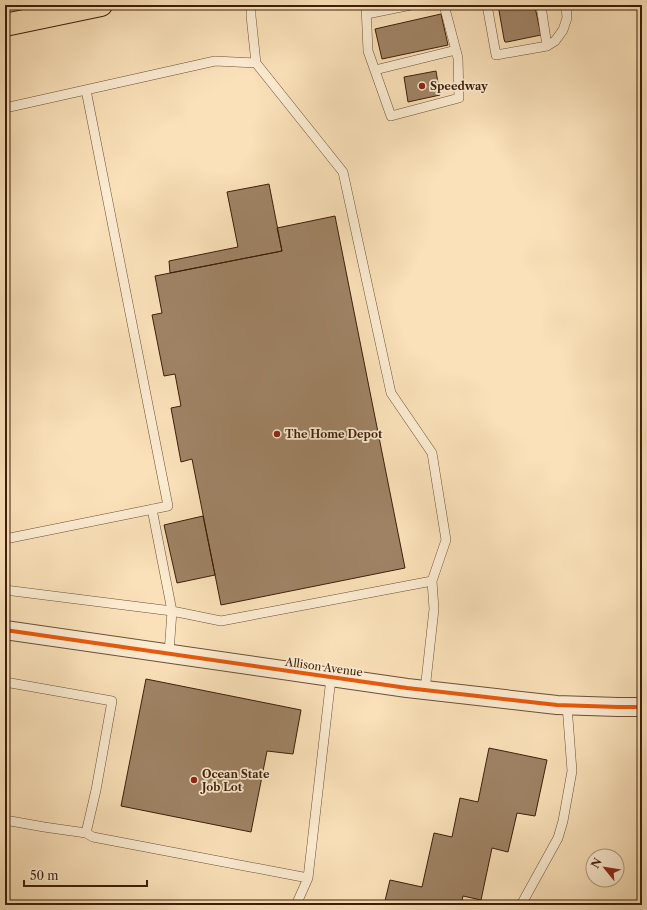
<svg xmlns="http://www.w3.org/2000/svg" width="647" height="910" font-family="'Libre Caslon Text',serif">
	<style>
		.building { fill: #9f8365; stroke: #3d1e09 }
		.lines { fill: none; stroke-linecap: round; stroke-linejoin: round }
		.lane-casing { stroke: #6c4f35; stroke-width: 10 }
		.street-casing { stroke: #6c4f35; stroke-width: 20 }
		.primary-casing { stroke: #3d1e09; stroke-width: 24 }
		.lane { stroke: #fcecd2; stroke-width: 9 }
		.street { stroke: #fcecd2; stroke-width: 18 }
		.primary { stroke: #fae1b9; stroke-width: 22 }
		.cycleway-casing { stroke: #fcecd2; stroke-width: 6 }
		.cycleway { stroke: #e8590c; stroke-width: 4 }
		.poi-dot { fill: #8f2418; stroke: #fcecd2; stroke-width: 1.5 }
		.labels { text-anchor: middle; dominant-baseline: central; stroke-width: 3.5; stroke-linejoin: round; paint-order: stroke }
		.poi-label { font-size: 11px; font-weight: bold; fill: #3d1e09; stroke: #fcecd2; text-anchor: start }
		.street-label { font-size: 11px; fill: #3d1e09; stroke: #fcecd2 }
	</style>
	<rect width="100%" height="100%" fill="#fae1b9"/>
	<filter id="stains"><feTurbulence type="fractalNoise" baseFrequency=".005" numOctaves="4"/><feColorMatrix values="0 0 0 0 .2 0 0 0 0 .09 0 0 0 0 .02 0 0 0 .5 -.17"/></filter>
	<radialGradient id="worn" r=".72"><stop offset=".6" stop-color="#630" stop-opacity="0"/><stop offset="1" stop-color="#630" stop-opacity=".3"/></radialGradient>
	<path class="building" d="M498 5H545L535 7 541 35 507 42H505L504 39Z
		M441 14 448 45 382 59 375 29Z
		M436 71 440 95 408 102 404 77Z
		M269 184 282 251 170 273 169 261 238 247 227 192Z
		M335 216 405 568 221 605 192 459 181 462 171 408 181 406 175 374 164 376 152 315 162 313 155 276 282 251 277 228Z
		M203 516 215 575 177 583 164 525Z
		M146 679 301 710 293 754 267 751 251 832 121 806Z
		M489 748 547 760 535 816 517 813 508 852 492 848 481 900 463 896 461 905H384L390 880 422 887 434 833 452 837 460 798 478 802Z"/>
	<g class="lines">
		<defs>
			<path id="lane" d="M251 5V16L256 63 343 172 391 393 432 453 446 540 432 581 434 609 425 690
				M366 5 368 51 391 116 459 98 458 58 444 5
				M487 5 496 55 547 46 555 41 563 30 567 18 566 5
				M541 6 547 46
				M367 14 411 5
				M375 70 456 50
				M5 108 215 61 256 63
				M152 509 172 611 169 653
				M5 539 168 506 86 90
				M5 590 172 611 221 621 432 581
				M5 682 112 701 96 790 86 833
				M5 820 44 827 86 833 93 837 308 878
				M296 905 308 878 331 678
				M521 905 558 838 563 821 572 771 567 705"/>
			<path id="street" d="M5 630 407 688 557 705 618 707H642"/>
			<path id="primary" d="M5 25 101 5"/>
		</defs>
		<use href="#lane" class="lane-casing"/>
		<use href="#street" class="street-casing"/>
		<use href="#primary" class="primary-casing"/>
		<use href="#lane" class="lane"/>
		<use href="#street" class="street"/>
		<use href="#primary" class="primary"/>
		<defs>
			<path id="cycleway" d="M5 630 407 688 557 705 618 707H642"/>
		</defs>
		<use href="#cycleway" class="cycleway-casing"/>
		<use href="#cycleway" class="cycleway"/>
	</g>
	<g class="poi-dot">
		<circle cx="422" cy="86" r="4"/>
		<circle cx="277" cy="434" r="4"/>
		<circle cx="194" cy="780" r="4"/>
	</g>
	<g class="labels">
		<g class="poi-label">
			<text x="430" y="86">Speedway</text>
			<text x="285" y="434">The Home Depot</text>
			<text x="202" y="774">Ocean State<tspan x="202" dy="13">Job Lot</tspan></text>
		</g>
		<g class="street-label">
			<text transform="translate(324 667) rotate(8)">Allison Avenue</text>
		</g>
	</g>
	<rect width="647" height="910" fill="none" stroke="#fae1b9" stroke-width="20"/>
	<rect x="6" y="6" width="635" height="898" fill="none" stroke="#3d1e09" stroke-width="2"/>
	<rect x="10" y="10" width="627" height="890" fill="none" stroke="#3d1e09"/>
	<g transform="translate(605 868) rotate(300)"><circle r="19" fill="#fcecd2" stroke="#b09a82"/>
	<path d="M0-3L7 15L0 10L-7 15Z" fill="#8f2418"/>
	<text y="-6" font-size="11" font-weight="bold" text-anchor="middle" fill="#3d1e09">N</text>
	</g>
	<path d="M24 880v6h123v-6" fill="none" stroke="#3d1e09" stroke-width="2"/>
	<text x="30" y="880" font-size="12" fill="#3d1e09" stroke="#fcecd2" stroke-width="3" paint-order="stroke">50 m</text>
	<rect width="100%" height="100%" filter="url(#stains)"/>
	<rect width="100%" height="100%" fill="url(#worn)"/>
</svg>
